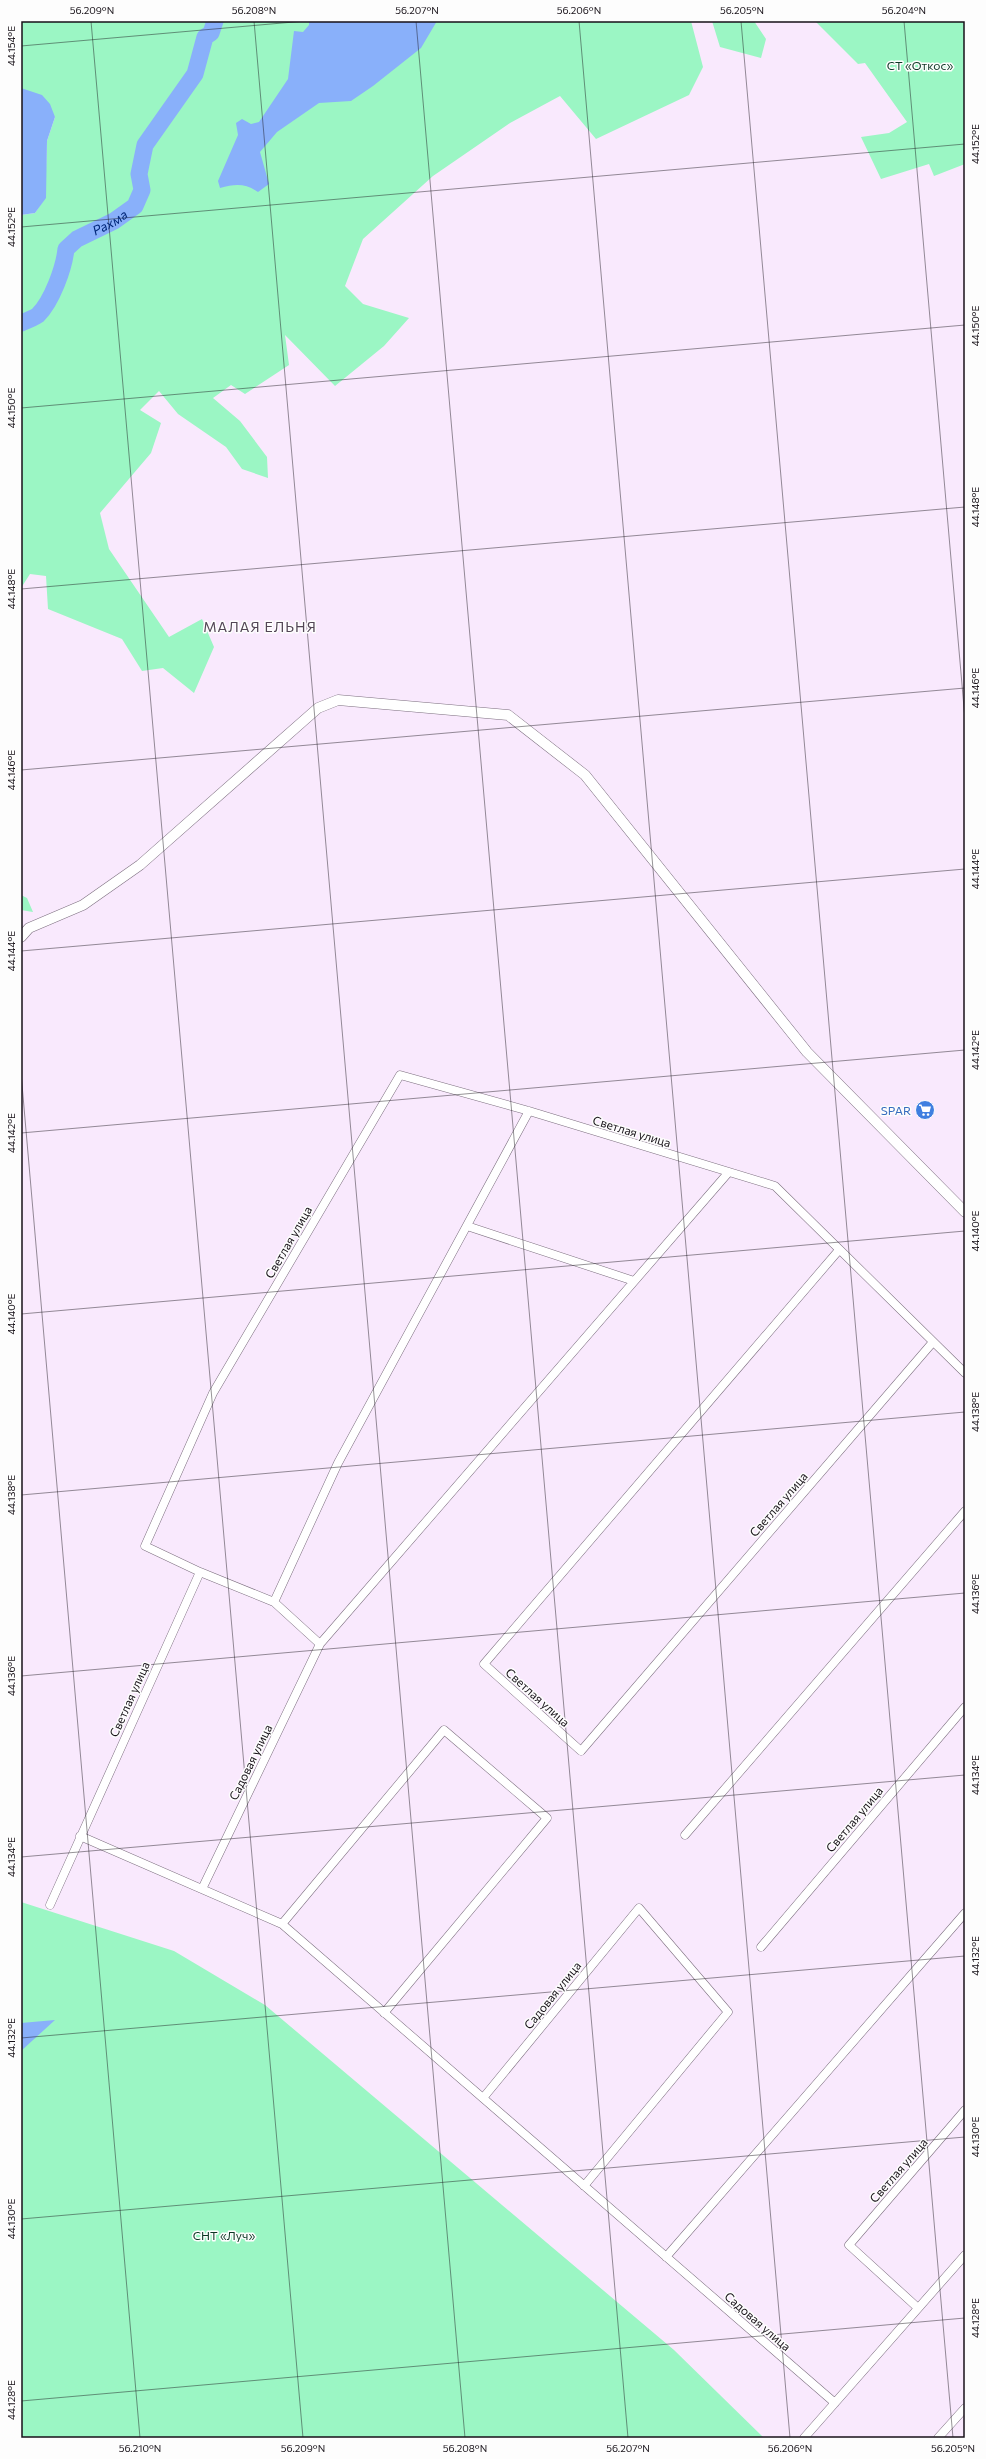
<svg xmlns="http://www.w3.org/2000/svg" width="986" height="2459" font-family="Commissioner,sans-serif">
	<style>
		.green { fill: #9bf6c4 }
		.water { fill: #89b0fa }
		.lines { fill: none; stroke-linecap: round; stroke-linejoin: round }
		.river { stroke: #89b0fa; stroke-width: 17 }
		.minor-casing { stroke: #7c6e7f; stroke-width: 9 }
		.tertiary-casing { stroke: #7c6e7f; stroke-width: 11 }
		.minor { stroke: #fff; stroke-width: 8 }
		.tertiary { stroke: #fff; stroke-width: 10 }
		.ticks { fill: none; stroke: #171118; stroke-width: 1; stroke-opacity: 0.45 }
		.labels { text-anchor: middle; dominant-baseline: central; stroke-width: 3; stroke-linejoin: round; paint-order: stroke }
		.park-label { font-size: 12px; fill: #0c3623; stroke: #fdfdfd }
		.shop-label { font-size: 12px; fill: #366cbe; stroke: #fdfdfd; text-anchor: end }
		.street-label { font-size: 12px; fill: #171118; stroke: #fdfdfd }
		.water-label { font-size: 13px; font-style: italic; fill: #012779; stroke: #fdfdfd }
		.quarter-label { font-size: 14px; letter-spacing: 1px; fill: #524555; stroke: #fdfdfd }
		.neatline { fill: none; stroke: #171118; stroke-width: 1.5 }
		.ticks-label { font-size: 10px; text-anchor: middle; fill: #171118 }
	</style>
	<rect width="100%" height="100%" fill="#f9e9fd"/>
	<path class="green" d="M21 21H691L703 67 689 95 596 139 560 96 510 123 433 176 363 239 345 286 363 304 409 318 384 346 335 386 285 335 289 365 245 394 231 385 213 398 240 421 267 457 268 478 242 469 226 447 178 414 159 391 140 410 161 423 151 453 100 513 109 549 169 637 202 619 214 647 194 693 163 668 142 671 122 639 48 609 46 576 30 574 21 588V215L35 213 45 198 47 141 55 117 21 88Z
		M712 21H754L766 39 761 58 720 47Z
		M815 21H965V164L934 176 929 164 881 179 861 137 889 133 907 122 865 63 858 64Z
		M21 895 27 898 33 912 21 910Z
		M21 1902 174 1951 265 2005 674 2350 763 2437 21 2438Z"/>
	<path class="water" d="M309 21H437L421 48 373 86 351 101 319 103 277 132 260 152 269 184 258 192C245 183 235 184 220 188L218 181 238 135 236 123 242 119 251 124 259 122 288 79 294 31 303 32 309 25Z
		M21 88 42 95 50 104 55 117 47 141 46 198 35 213 21 215Z
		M55 2020 21 2051V2023Z"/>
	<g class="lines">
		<path class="river" id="s1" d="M21 323C26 321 34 318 38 315 52 301 64 268 66 249L77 239 114 221 135 206 142 190 139 174 145 145 195 74 205 37 211 33 215 21"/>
		<defs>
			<path id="minor" d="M467 1226 634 1281
				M839 1250 484 1664 581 1751 933 1342
				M274 1602 338 1463 529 1111
				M320 1644 274 1602 200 1572 145 1546 213 1393 400 1075 529 1111 775 1186 965 1373
				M685 1835 965 1511
				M80 1836 282 1924 835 2403
				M202 1889 320 1644 728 1173
				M50 1905 200 1572
				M282 1924 444 1730 547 1818 384 2013
				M761 1947 965 1707
				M483 2098 639 1908 728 2012 584 2186
				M666 2257 965 1913
				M918 2308 849 2245 965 2110
				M804 2438 965 2255
				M938 2438 965 2408"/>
			<path id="tertiary" d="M21 937 29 928 83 905 140 865 318 708 338 700 508 715 585 775 807 1052 965 1212"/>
		</defs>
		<use href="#minor" class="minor-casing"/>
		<use href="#tertiary" class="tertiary-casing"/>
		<use href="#minor" class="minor"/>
		<use href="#tertiary" class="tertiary"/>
	</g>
	<path class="ticks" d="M91 21 303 2438M254 21 465 2438M416 21 628 2438M579 21 790 2438M741 21 953 2438M904 21 965 719M21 46 305 21M21 227 965 144M21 408 965 325M21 589 965 507M21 770 965 688M21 951 965 869M21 1073 140 2438M21 1133 965 1050M21 1314 965 1231M21 1495 965 1412M21 1676 965 1593M21 1857 965 1775M21 2038 965 1956M21 2219 965 2137M21 2401 965 2318"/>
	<defs>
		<symbol id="supermarket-disc" viewBox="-11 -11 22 22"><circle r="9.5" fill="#3f7fe0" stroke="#fdfdfd"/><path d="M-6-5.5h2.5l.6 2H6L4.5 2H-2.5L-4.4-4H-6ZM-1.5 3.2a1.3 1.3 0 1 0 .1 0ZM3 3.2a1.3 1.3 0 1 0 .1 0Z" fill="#fff"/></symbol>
	</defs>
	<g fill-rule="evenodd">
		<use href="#supermarket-disc" x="914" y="1099" width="22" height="22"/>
	</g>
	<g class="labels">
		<g class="park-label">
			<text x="920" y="65">СТ «Откос»</text>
			<text x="224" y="2235">СНТ «Луч»</text>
		</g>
		<g class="shop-label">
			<text x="911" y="1110">SPAR</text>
		</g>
		<g class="street-label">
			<text transform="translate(632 1131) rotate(17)">Светлая улица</text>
			<text transform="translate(288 1242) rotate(-60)">Светлая улица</text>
			<text transform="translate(778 1504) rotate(-49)">Светлая улица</text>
			<text transform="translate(538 1697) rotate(42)">Светлая улица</text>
			<text transform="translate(129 1699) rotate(-66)">Светлая улица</text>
			<text transform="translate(250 1762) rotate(-64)">Садовая улица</text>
			<text transform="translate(854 1819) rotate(-50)">Светлая улица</text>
			<text transform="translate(552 1995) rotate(-51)">Садовая улица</text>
			<text transform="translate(898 2170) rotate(-49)">Светлая улица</text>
			<text transform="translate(758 2321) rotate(41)">Садовая улица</text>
		</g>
		<g class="water-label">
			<text stroke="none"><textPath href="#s1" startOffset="143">Рахма</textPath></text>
		</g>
		<g class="quarter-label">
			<text x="260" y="626">МАЛАЯ ЕЛЬНЯ</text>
		</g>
	</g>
	<rect width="986" height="2459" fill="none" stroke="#fdfdfd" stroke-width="44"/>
	<rect x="22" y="22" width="942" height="2415" class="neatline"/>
	<g class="ticks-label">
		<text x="92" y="14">56.209°N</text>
		<text x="254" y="14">56.208°N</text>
		<text x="417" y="14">56.207°N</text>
		<text x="579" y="14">56.206°N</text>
		<text x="742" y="14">56.205°N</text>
		<text x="904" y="14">56.204°N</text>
		<text transform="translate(11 46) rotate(-90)" y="4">44.154°E</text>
		<text transform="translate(975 144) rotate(-90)" y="4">44.152°E</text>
		<text transform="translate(11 227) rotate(-90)" y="4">44.152°E</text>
		<text transform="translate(975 326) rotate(-90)" y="4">44.150°E</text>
		<text transform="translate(11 408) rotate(-90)" y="4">44.150°E</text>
		<text transform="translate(975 507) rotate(-90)" y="4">44.148°E</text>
		<text transform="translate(11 589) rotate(-90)" y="4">44.148°E</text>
		<text transform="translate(975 688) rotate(-90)" y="4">44.146°E</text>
		<text transform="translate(11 770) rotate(-90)" y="4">44.146°E</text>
		<text transform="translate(975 869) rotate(-90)" y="4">44.144°E</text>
		<text transform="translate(11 951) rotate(-90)" y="4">44.144°E</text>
		<text transform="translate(975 1050) rotate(-90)" y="4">44.142°E</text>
		<text transform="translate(11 1133) rotate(-90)" y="4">44.142°E</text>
		<text transform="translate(975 1231) rotate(-90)" y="4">44.140°E</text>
		<text transform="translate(11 1314) rotate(-90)" y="4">44.140°E</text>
		<text transform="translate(975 1412) rotate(-90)" y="4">44.138°E</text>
		<text transform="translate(11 1495) rotate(-90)" y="4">44.138°E</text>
		<text transform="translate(975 1594) rotate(-90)" y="4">44.136°E</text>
		<text transform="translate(11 1676) rotate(-90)" y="4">44.136°E</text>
		<text transform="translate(975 1775) rotate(-90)" y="4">44.134°E</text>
		<text transform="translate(11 1857) rotate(-90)" y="4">44.134°E</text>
		<text transform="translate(975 1956) rotate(-90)" y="4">44.132°E</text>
		<text transform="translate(11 2038) rotate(-90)" y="4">44.132°E</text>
		<text transform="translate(975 2137) rotate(-90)" y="4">44.130°E</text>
		<text transform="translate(11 2219) rotate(-90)" y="4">44.130°E</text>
		<text transform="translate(975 2318) rotate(-90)" y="4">44.128°E</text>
		<text transform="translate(11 2400) rotate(-90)" y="4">44.128°E</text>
		<text x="140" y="2452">56.210°N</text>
		<text x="303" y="2452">56.209°N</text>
		<text x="465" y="2452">56.208°N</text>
		<text x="628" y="2452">56.207°N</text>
		<text x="790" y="2452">56.206°N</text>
		<text x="953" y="2452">56.205°N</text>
	</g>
</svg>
